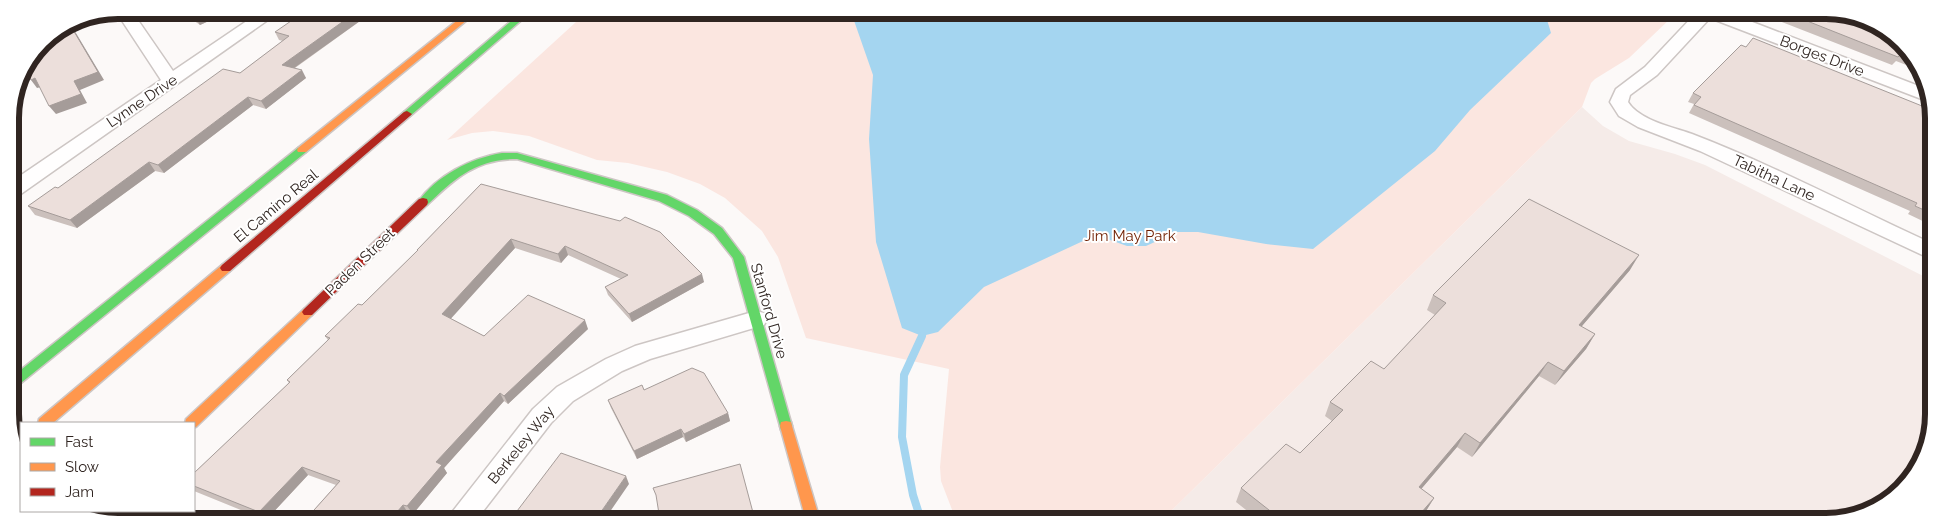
<svg xmlns="http://www.w3.org/2000/svg" width="1944" height="532" font-family="Raleway,sans-serif">
	<style>
		.built { fill: #f5ebe8 }
		.green { fill: #fbe6e0 }
		.water { fill: #a4d5f0 }
		.lines { fill: none; stroke-linecap: round; stroke-linejoin: round }
		.stream { stroke: #a4d5f0; stroke-width: 8 }
		.street-casing { stroke: #cdc6c4; stroke-width: 3 }
		.fast-casing { stroke: #cdc6c4; stroke-width: 3 }
		.slow-casing { stroke: #cdc6c4; stroke-width: 3 }
		.jam-casing { stroke: #cdc6c4; stroke-width: 3 }
		.street { fill: #fffefe; fill-rule: evenodd }
		.fast { fill: #63d668; fill-rule: evenodd }
		.slow { fill: #ff974d; fill-rule: evenodd }
		.jam { fill: #b3261e; fill-rule: evenodd }
		.wall { fill: #cbc0bc }
		.shaded-wall { fill: #a59c99 }
		.building { fill: #ecdfdb; stroke: #a59c99 }
		.labels { text-anchor: middle; dominant-baseline: central; stroke-width: 4; stroke-linejoin: round; paint-order: stroke }
		.street-label { font-size: 15px; fill: #302521; stroke: #fff }
		.park-label { font-size: 15px; fill: #701f00; stroke: #fff }
		.rim { fill: none; stroke: #302521; stroke-width: 6 }
	</style>
	<rect width="100%" height="100%" fill="#fcf9f8"/>
	<path class="built" d="M1582 107 1603 126 1629 141 1675 154 1705 165 1931 280 1930 442 1897 495 1833 522 1162 520Z"/>
	<path class="green" d="M588 11 1666 13 1671 18 1629 58 1595 79 1591 83 1582 107 1162 520H956L941 481 940 467 949 369 806 338 778 257 762 231 725 198 700 184 667 172 628 163 597 160 529 136 493 131 472 133 447 140Z"/>
	<path class="water" d="M851 12 1545 13 1551 33 1470 110 1435 151 1313 249 1266 244 1198 232H1177L1146 246H1127L1096 235 984 287 938 332 922 336 902 328 876 242 869 139 873 75Z"/>
	<g class="lines">
		<path class="stream" d="M921 520 913 495 902 437 904 375 922 336"/>
		<defs>
			<path id="street" d="M115 10H131L173 71 263 10H282L18 196 11 198V182L161 80Z
				M1696 13H1729L1929 90 1932 103 1710 18 1657 75 1630 95 1628 102C1639 120 1672 127 1692 134 1773 165 1852 207 1931 243V259L1700 151 1638 127 1619 116 1610 102 1616 89 1645 67Z
				M756 311 764 313 767 319 764 325 650 359 622 371 573 401 551 423 477 519H449L453 511 533 409 557 387 606 359 635 346Z
				M81 511H112L108 518H90L81 513Z"/>
			<path id="fast" d="M523 11H532L410 116H404L402 114 404 112Z
				M302 147 306 148 307 150 306 152 16 387 12 389V377L298 148Z
				M502 153H517L667 195 697 210 722 228 744 257 792 426 791 430 786 431 781 430 780 426 733 258 714 234 689 216 659 201 517 159C476 159 455 178 427 205H419L418 202C436 176 471 158 502 153Z
				M21 438V450L20 451 15 440Z"/>
			<path id="slow" d="M469 11H478L306 152H298L297 150 298 148Z
				M226 264 232 268 230 271 53 423H38L39 419 222 265Z
				M308 308 312 309 314 312 312 315 196 427H194V423H185L186 419 304 309Z
				M786 421 791 422 792 426 820 520H806L780 426 781 422Z"/>
			<path id="jam" d="M407 111 412 114 410 116 230 271H222L220 268 222 265 404 112Z
				M423 198 427 199 428 202 427 205 312 315H304L302 312 304 309 419 199Z"/>
		</defs>
		<use href="#street" class="street-casing"/>
		<use href="#fast" class="fast-casing"/>
		<use href="#slow" class="slow-casing"/>
		<use href="#jam" class="jam-casing"/>
		<use href="#street" class="street"/>
		<use href="#fast" class="fast"/>
		<use href="#slow" class="slow"/>
		<use href="#jam" class="jam"/>
	</g>
	<path class="wall" d="M179 10H233L200 25Z
		M374 11 295 68 306 78 266 109 253 105 164 173 155 171 77 228 35 215 28 206 58 188 240 73 283 41 279 40 275 32Z
		M1773 13 1851 14 1907 46 1919 70 1896 61 1892 65 1774 19 1777 15Z
		M1693 93 1932 110 1931 225 1908 214 1910 211 1689 113 1694 104 1688 102Z
		M481 184 704 282 632 322 608 295 605 287 621 279 568 255 561 263 515 248 450 318 484 336 588 329 508 404 504 401 444 468 447 473 413 514 408 513 403 519H306L336 485 308 475 267 519H263L194 491V473L289 383 287 380 328 340 325 336 362 305 417 251V250Z
		M1630 270 1581 327 1595 334 1586 349 1555 385 1539 376 1472 457 1457 447 1421 489 1434 498 1426 511 1418 521H1260L1236 502 1241 488 1300 453 1332 421 1325 416 1330 402 1384 369 1435 315 1427 310 1433 295Z
		M644 390 728 413 730 421 686 442 683 437 637 459 611 408 608 400Z"/>
	<path class="shaded-wall" d="M210 10H233L200 25 195 17Z
		M359 10 374 11 287 73 282 65Z
		M69 23H70L104 80 80 90 87 103 56 114 49 106 74 81Z
		M302 70 306 78 266 109 261 101Z
		M35 78 41 87 37 88 31 80Z
		M248 97 253 105 164 173 158 165Z
		M149 162 155 171 77 228 70 220Z
		M511 239 515 248 447 323 442 314Z
		M565 246 568 255 561 263 558 254Z
		M1639 255 1630 270 1570 340 1579 325Z
		M702 274 704 282 632 322 629 314Z
		M585 320 588 329 508 404 504 396Z
		M1595 334 1586 349 1555 385 1564 371Z
		M1548 362 1539 376 1472 457 1480 443Z
		M500 393 504 401 444 468 447 473 413 514 407 506 436 462Z
		M728 413 730 421 686 442 684 434Z
		M681 429 683 437 637 459 634 451Z
		M1465 433 1457 447 1411 501 1419 487Z
		M302 467 308 475 267 519H265L259 512Z
		M626 476 629 484 605 519H596Z
		M1434 498 1426 511 1418 521H1414Z
		M403 505 408 513 403 519H391Z"/>
	<path class="building" d="M185 10H210L195 17Z
		M307 10H359L282 65 302 70 261 101 248 97 158 165 149 162 70 220 28 206 55 187 58 188 223 69 240 73 289 36 275 32Z
		M1787 13 1850 14 1860 17 1907 46 1912 57 1902 53 1898 57Z
		M69 23 98 72 74 81 81 94 49 106 35 78 31 80 24 67 42 41Z
		M1753 38 1932 110 1931 213 1915 206 1917 203 1694 105 1701 97 1693 93 1741 45 1746 47Z
		M481 184 620 221 625 217 660 232 702 274 629 314 605 287 628 275 565 246 558 254 511 239 442 314 484 336 528 295 585 320 504 396 500 393 436 462 442 465 407 506 403 505 391 519H306L340 481 302 467 259 512 194 486V473L290 382 287 380 330 338 325 336 358 304 362 305 418 250H417Z
		M1529 199 1639 255 1579 325 1595 334 1564 371 1548 362 1480 443 1465 433 1419 487 1434 498 1414 521H1283L1241 488 1286 444 1300 453 1343 410 1330 402 1371 361 1384 369 1446 303 1433 295Z
		M692 368 704 373 728 413 684 434 681 429 634 451 608 400 642 385 644 390Z
		M561 453 626 476 596 519H511Z
		M740 464 755 520H660L656 495 653 488Z"/>
	<g class="labels">
		<g class="street-label">
			<text transform="translate(1822 56) rotate(21)">Borges Drive</text>
			<text transform="translate(142 101) rotate(-34)">Lynne Drive</text>
			<text transform="translate(1774 178) rotate(25)">Tabitha Lane</text>
			<text transform="translate(276 206) rotate(-40)">El Camino Real</text>
			<text transform="translate(360 262) rotate(-44)">Paden Street</text>
			<text transform="translate(769 311) rotate(74)">Stanford Drive</text>
			<text transform="translate(521 445) rotate(-51)">Berkeley Way</text>
		</g>
		<g class="park-label">
			<text x="1130" y="236">Jim May Park</text>
		</g>
	</g>
	<path d="M0 0H1944V532H0ZM118 19H1826A99 99 0 0 1 1925 118V414A99 99 0 0 1 1826 513H118A99 99 0 0 1 19 414V118A99 99 0 0 1 118 19Z" fill="#fff" fill-rule="evenodd"/>
	<path class="rim" d="M118 19H1826A99 99 0 0 1 1925 118V414A99 99 0 0 1 1826 513H118A99 99 0 0 1 19 414V118A99 99 0 0 1 118 19Z"/>
	<rect x="20" y="422" width="175" height="90" fill="#ffffff" stroke="#aca8a6"/>
	<rect x="30" y="438" width="25" height="8" fill="#63d668" stroke="#aca8a6"/>
	<text x="65" y="447" font-size="15" fill="#302521">Fast</text>
	<rect x="30" y="463" width="25" height="8" fill="#ff974d" stroke="#aca8a6"/>
	<text x="65" y="472" font-size="15" fill="#302521">Slow</text>
	<rect x="30" y="488" width="25" height="8" fill="#b3261e" stroke="#aca8a6"/>
	<text x="65" y="497" font-size="15" fill="#302521">Jam</text>
</svg>
